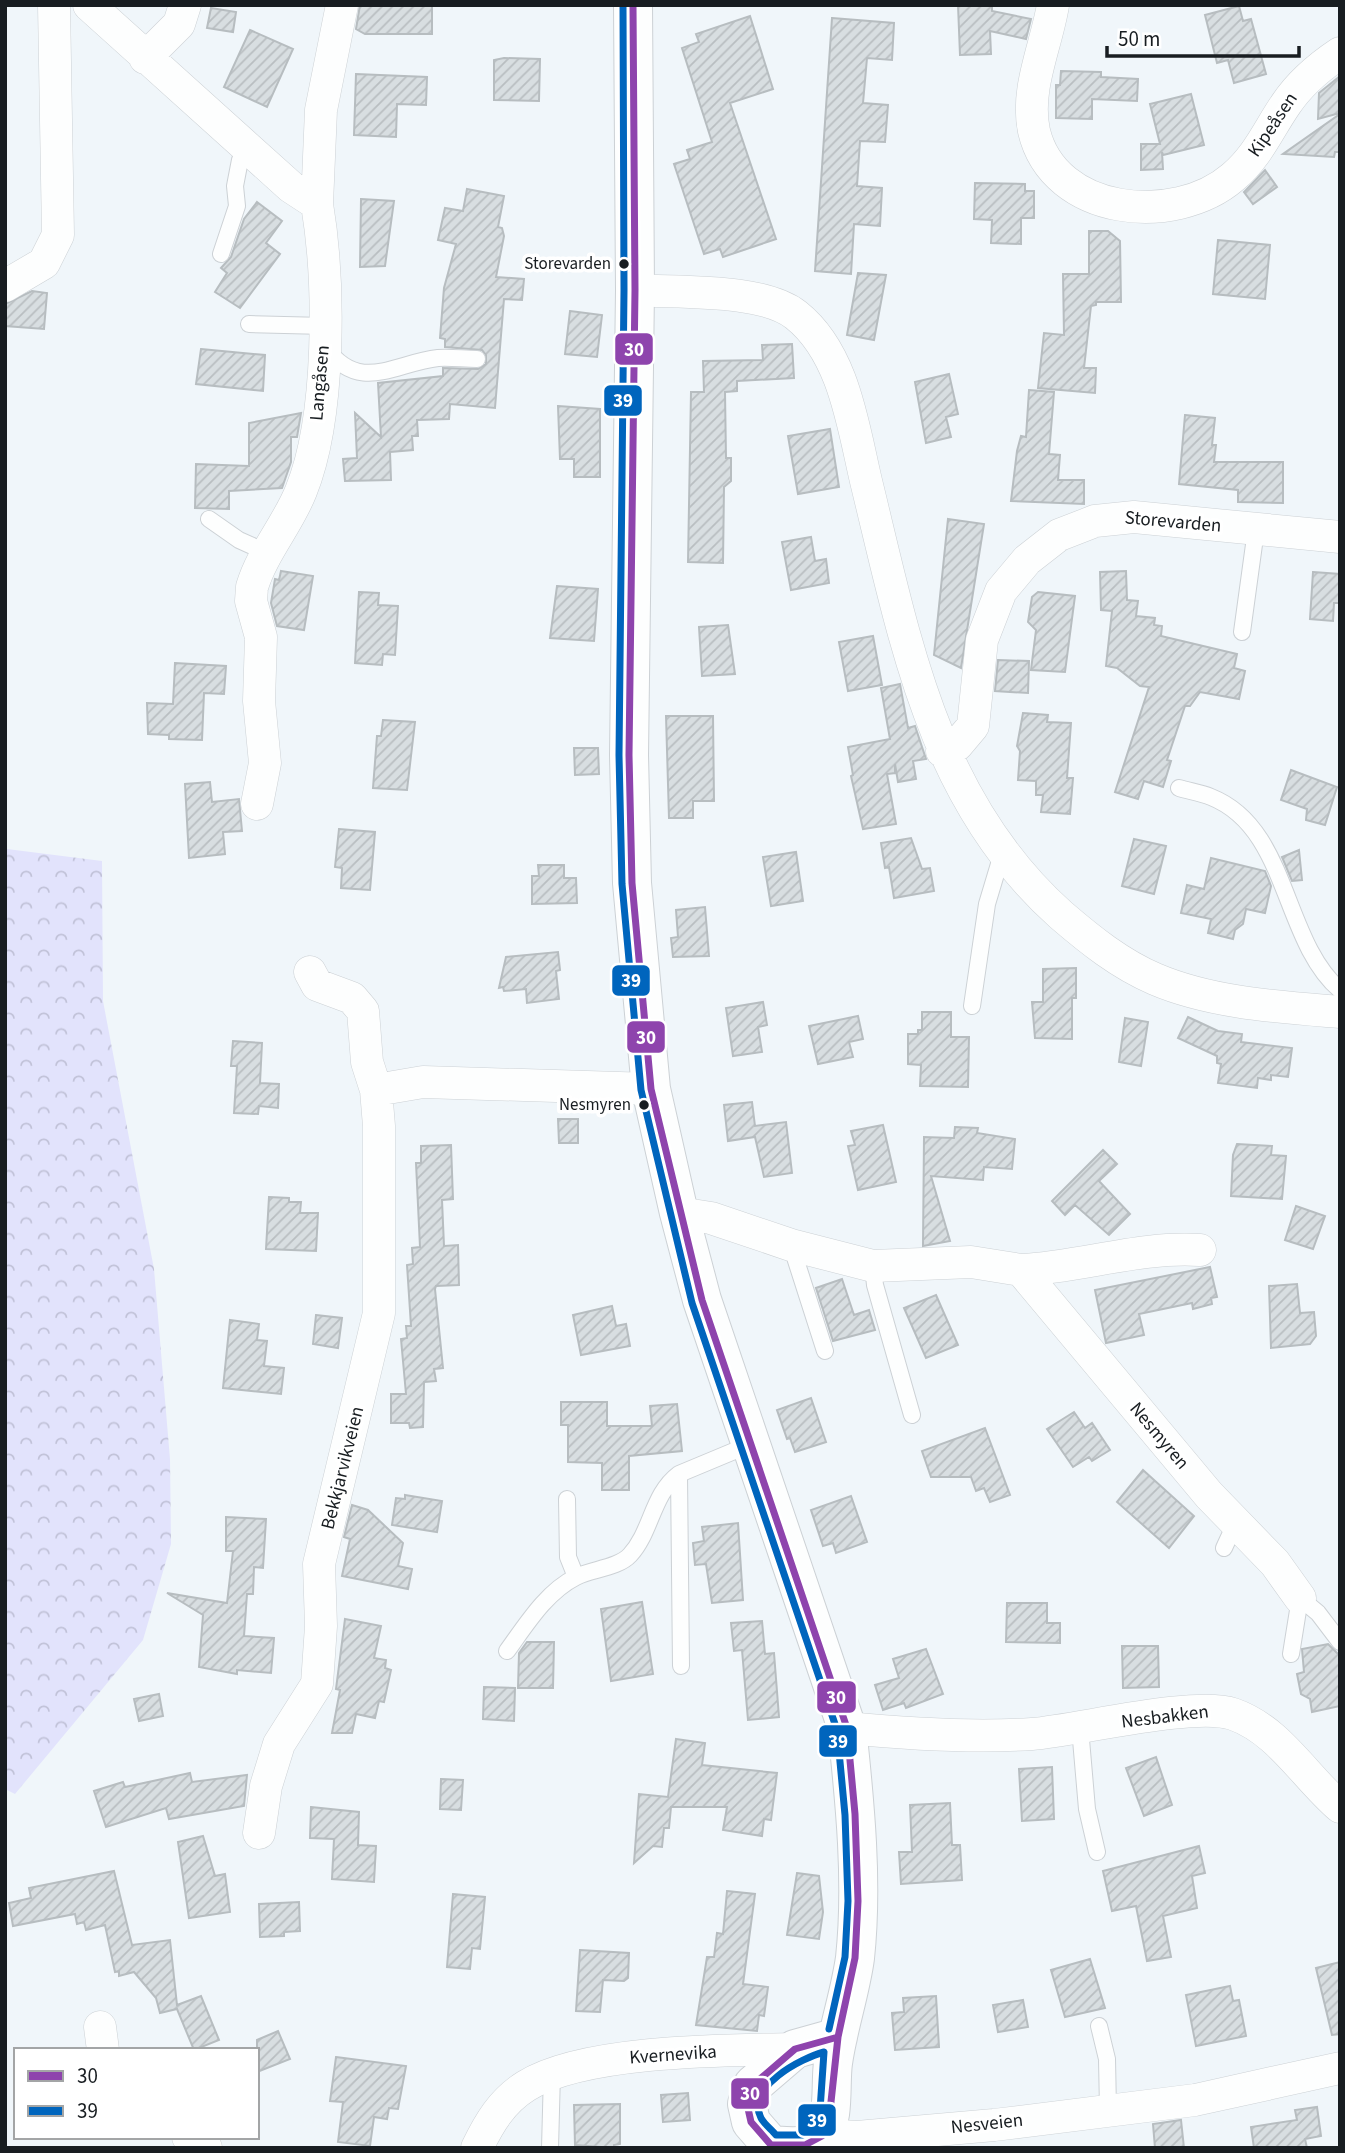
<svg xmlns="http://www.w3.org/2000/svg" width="1345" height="2153" font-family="'Source Sans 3',sans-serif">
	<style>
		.forest { fill: url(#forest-crowns) }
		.building { fill: url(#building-hatch); stroke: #b7bdc0; stroke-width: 2 }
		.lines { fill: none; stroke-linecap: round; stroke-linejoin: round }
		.lane-casing { stroke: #ccd1d5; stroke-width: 18 }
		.street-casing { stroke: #ccd1d5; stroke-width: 33 }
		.secondary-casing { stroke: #ccd1d5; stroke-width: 40 }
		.lane { stroke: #fdfefe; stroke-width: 16 }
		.street { stroke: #fdfefe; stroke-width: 32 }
		.secondary { stroke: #fdfefe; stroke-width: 38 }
		.bus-1-casing { stroke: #fff; stroke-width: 12 }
		.bus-2-casing { stroke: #fff; stroke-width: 12 }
		.bus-1 { stroke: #8e44ad; stroke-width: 7 }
		.bus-2 { stroke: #0065bd; stroke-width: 7 }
		.bus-dot { fill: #181d21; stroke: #fff; stroke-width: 2.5 }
		.labels { text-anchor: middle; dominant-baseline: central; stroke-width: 7; stroke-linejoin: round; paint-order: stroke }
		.bus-label { font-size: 17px; fill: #181d21; stroke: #fff; text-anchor: end }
		.street-label { font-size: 19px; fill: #181d21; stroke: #fff }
		.line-badge { stroke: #fff; stroke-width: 2.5 }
		.badge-label { font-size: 19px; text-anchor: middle; font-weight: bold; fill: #fff }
	</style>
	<defs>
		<pattern id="forest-crowns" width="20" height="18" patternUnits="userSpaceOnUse" patternTransform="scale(1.75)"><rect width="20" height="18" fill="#e2e3fc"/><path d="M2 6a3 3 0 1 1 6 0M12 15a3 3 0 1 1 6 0" fill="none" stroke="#c1c2d8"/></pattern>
		<pattern id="building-hatch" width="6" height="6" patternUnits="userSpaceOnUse" patternTransform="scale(1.75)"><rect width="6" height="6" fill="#d8dee1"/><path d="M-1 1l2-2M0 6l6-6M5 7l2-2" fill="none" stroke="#b9bec1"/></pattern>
	</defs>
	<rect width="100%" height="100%" fill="#f0f6fa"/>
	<path class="forest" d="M7 849 102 861 103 1001 154 1269 170 1459 171 1544 143 1640 15 1794 5 1789Z"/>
	<path class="building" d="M360 5H432V34H365L356 29Z
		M958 5H992V11L1031 19 1026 39 990 31 991 54 960 55Z
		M1239 6 1243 21 1251 19 1266 74 1234 83 1228 60 1217 63 1205 15Z
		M211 8 236 12 233 32 207 28Z
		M750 16 773 89 730 103 776 239 723 257 720 249 704 254 674 164 690 159 687 150 712 142 682 48 699 42 696 34Z
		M832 18 894 23 892 60 867 58 863 103 888 105 885 142 860 141 857 186 882 188 880 226 854 224 851 274 815 271Z
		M250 30 293 49 267 107 224 87Z
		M504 58 540 59 539 101 494 100V60Z
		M1061 71 1101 72V77L1138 79 1137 101 1092 99V119L1056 118V85H1060Z
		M356 74 427 77 426 105 397 104 396 137 354 135Z
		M1340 76V113L1318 119 1319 93Z
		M1191 94 1204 145 1163 155 1162 152 1163 169 1141 170V144H1160L1150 104Z
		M1340 114V152H1335L1334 157 1283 154Z
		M1265 170 1277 187 1253 204 1244 192Z
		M975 183 1025 184V191H1034V218H1021V244L991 243 992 220 974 219Z
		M467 189 504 196 498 227 502 228 504 236 496 277 524 279 522 300 504 299 495 408 450 404 449 419 417 420 418 436H412L413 450 390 452 391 480 345 481 343 459 357 458 355 413 381 437 378 383 443 376V368L478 369 486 364V355L482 350 445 347V339L440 338 444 288 456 244 438 240 445 208 463 211Z
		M361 199 394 201 385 266 360 267Z
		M257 202 282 221 266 243 280 254 240 308 215 292 227 273 221 268 231 257 244 219Z
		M1089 231H1108L1120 241 1121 302H1096V305L1091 306 1084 368H1096L1095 393 1038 388 1044 333 1064 335 1063 274H1089Z
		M1218 240 1270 245 1265 299 1213 294Z
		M858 273 886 275 874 340 847 335Z
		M32 291 47 293 44 329 5 326V304Z
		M570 311 602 315 597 357 565 354Z
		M792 344 794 378 737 381V391L725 392 726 458H731V481L724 487 723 563 688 562 691 392H704L703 361 763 360 762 345Z
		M201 349 265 355 263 391 196 384Z
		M949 374 958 414 946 417 951 437 926 443 915 382Z
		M1029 390 1054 392 1049 454 1060 455 1058 480H1084V504L1011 501 1017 451 1021 436 1026 437Z
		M558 406 600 409V477H574V459H560Z
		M301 413 297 437H291V462L282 488 229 491V509L195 508 196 464 249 466V423Z
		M1185 415 1215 418 1212 445H1216L1214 462H1283V503L1238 502V490L1179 484Z
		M830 429 839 487 798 494 788 436Z
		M948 519 984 524 961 668 934 655Z
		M811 537 815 561 826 559 829 583 791 590 782 542Z
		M281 571 313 576 304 630 277 626 271 603 275 579 279 580Z
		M1126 571 1127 600 1138 601 1136 616 1155 618 1154 625 1162 626 1161 636 1237 654 1234 668 1245 671 1239 699 1200 692 1190 706H1185L1167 760 1171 761 1163 787 1144 781 1138 799 1115 792 1149 687 1140 686 1117 668 1106 666 1112 611 1101 610 1100 572Z
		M1313 572 1340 574V603H1334L1333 621 1310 619Z
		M557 586 598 589 594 641 550 638Z
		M359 592 379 593 378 605 398 606 395 655 383 654 382 665 355 663Z
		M1038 592 1075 596 1065 672 1031 670 1036 630 1028 622 1032 597Z
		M728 625 735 674 702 676 699 627Z
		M873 636 882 685 848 691 839 642Z
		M998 660 1029 661 1028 693 995 691Z
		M175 663 226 666 224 694 204 693 202 740 169 739V735L148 734 147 703 173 704Z
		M900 684 908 728 915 726 926 759 913 761 916 779 898 782 895 764V773L887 774 896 824 863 829 851 776 853 775 848 747 890 739 881 688Z
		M1023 713 1048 715 1047 722 1071 723 1067 778H1073L1070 814 1041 812 1043 795H1036V781L1018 780 1020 751 1017 746Z
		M666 716H713L714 801H693V818H669Z
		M383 720 415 722 407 790 373 788 377 736H381Z
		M574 748H598L599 774 575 775Z
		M1291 770 1337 787 1325 825 1306 820 1307 809 1281 800Z
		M210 782 212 802 239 799 242 831 223 832 225 854 189 858 185 784Z
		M339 829 375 832 370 890 341 888 342 868 335 867Z
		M911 838 922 869 930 868 934 891 894 898 889 867 885 868 881 843Z
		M1134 839 1166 846 1154 894 1122 886Z
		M1299 850 1302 880 1292 881 1282 857Z
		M796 852 803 901 771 906 763 857Z
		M1211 858 1265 871 1271 886 1265 913 1246 909 1243 924 1235 930 1233 939 1208 933 1211 919 1181 913 1187 885 1204 889Z
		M538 865H564V878H576L577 903 532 904V876H539Z
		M705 907 709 956 673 957 671 938 678 937 676 910Z
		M558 952 560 970 556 971 559 999 527 1003 526 989 504 991 503 987 499 988 506 957Z
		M1076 968V998H1072V1039L1035 1038 1032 1002H1043V969Z
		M763 1002 767 1025 758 1027 762 1052 733 1056 726 1008Z
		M922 1012H951V1037H969L968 1087 920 1086 921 1065 908 1064V1034H918V1030H922Z
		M858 1016 863 1039 849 1042 853 1057 818 1064 809 1026Z
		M1188 1017 1218 1031 1242 1034 1241 1042 1292 1048 1288 1077 1271 1075V1080L1258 1078 1257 1088 1218 1083 1221 1064 1217 1063V1056L1178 1038Z
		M1125 1018 1148 1022 1141 1066 1119 1062Z
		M233 1041 262 1043 260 1083 279 1084 278 1108 259 1106 258 1114 234 1113 237 1066H231Z
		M752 1102 755 1126 786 1122 792 1173 764 1177 755 1137 728 1141 724 1105Z
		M558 1119H578V1143H559Z
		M883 1125 896 1182 858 1190 848 1146 855 1145 851 1131Z
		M955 1127 978 1128 977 1133 1015 1139 1012 1169 984 1167 983 1180 931 1176 950 1241 923 1246 924 1137 954 1138Z
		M1237 1144 1272 1146 1271 1155 1286 1156 1282 1199 1231 1196 1233 1155Z
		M451 1145 453 1199 442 1200 444 1246 458 1245 459 1285 436 1286 435 1289 443 1368 434 1369 436 1381 424 1382 423 1427 410 1428 409 1423H391V1394H406L401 1339 407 1338 406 1326H411L407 1265 413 1264 412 1248 420 1247 416 1163H421V1146Z
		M1103 1150 1117 1164 1099 1181 1130 1214 1109 1235 1075 1205 1065 1215 1052 1201Z
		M269 1197 289 1198V1202H301L300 1213H318L316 1251 266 1249Z
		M1296 1206 1325 1216 1313 1249 1285 1240Z
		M1210 1267 1217 1297 1211 1298 1212 1304 1193 1309 1192 1303 1139 1314 1144 1335 1106 1343 1095 1290Z
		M842 1279 854 1315 869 1310 875 1330 833 1341 816 1288Z
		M1297 1284 1300 1313 1314 1312 1316 1336 1310 1344 1271 1348 1269 1286Z
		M936 1295 958 1345 926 1358 904 1308Z
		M612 1306 616 1326 626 1324 630 1346 581 1355 573 1315Z
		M316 1315 342 1318 338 1348 313 1344Z
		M230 1320 259 1324 257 1340 267 1341 264 1366 284 1368 281 1394 223 1388Z
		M811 1398 826 1442 795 1452 790 1438 787 1439 777 1410Z
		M561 1402H607V1426H652L650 1406 677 1404 682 1451 629 1456V1490H602V1463L568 1462V1425H561Z
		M1074 1412 1085 1428 1092 1423 1110 1450 1092 1461 1089 1457 1073 1467 1047 1429Z
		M985 1428 1010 1495 990 1502 984 1488 976 1491 971 1477H931L922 1451Z
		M1143 1470 1194 1516 1169 1548 1117 1502Z
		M405 1495 442 1501 437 1532 392 1525 396 1498 405 1499Z
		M851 1496 867 1542 836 1553 833 1543 823 1546 811 1510Z
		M352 1505 368 1510 403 1543 398 1566 412 1569 408 1589 342 1576 350 1539 344 1537Z
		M226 1517 266 1519 263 1568 254 1567 253 1594H247L244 1636 274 1638 271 1673 237 1670V1674L199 1667 203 1615 167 1593 227 1603 233 1551H226Z
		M738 1523 743 1600 712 1603 706 1564 695 1565 693 1543 704 1541 702 1527Z
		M642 1602 653 1674 611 1681 601 1609Z
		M1007 1603H1047V1623H1060V1643L1006 1642Z
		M345 1619 381 1626 374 1658 386 1660 385 1668 391 1670 384 1702 379 1701 375 1718 356 1714 352 1733H332L340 1690 336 1689Z
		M762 1621 765 1654 774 1653 779 1717 748 1720 742 1650 734 1651 731 1623Z
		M527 1642H554L553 1688H518L519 1653Z
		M1328 1644 1340 1656V1706L1312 1712 1310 1699 1301 1694 1297 1674 1304 1672 1302 1649Z
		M1122 1646H1158L1159 1687 1123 1688Z
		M926 1649 943 1694 906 1708 904 1703 883 1710 875 1685 899 1678 893 1659Z
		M484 1687 515 1688 514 1721 483 1719Z
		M159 1694 163 1716 139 1721 134 1699Z
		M676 1739 705 1743 702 1765 777 1773 771 1820 764 1819 762 1836 723 1830 727 1807H671L669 1828H664L662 1847 653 1846 634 1863 639 1794 668 1797Z
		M1156 1757 1172 1805 1144 1816 1126 1768Z
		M1052 1767 1054 1819 1022 1821 1019 1769Z
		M190 1773 192 1782 247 1775 244 1806 169 1819 166 1808 106 1827 94 1791 123 1782 125 1787Z
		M441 1779 463 1780 461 1810 440 1809Z
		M950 1803 952 1845H960L962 1880 901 1884 899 1852H912L910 1805Z
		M311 1807 359 1812 358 1845 376 1846 374 1882 332 1879 334 1839 310 1838Z
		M203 1836 215 1876 225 1874 230 1912 189 1918 178 1842Z
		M1199 1846 1205 1873 1192 1876 1197 1908 1163 1916 1171 1957 1147 1961 1136 1906 1112 1911 1103 1871Z
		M114 1871 132 1945 170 1940 177 2005 201 1996 219 2040 194 2050 177 2009 160 2013 156 1998 134 1972 119 1976V1971L115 1972 105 1925 86 1930 84 1922 77 1924 75 1914 13 1926 9 1903 31 1898 29 1888Z
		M797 1873 819 1876 823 1912 819 1939 787 1935Z
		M727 1891 755 1894 743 1984 768 1987 764 2016 759 2015 757 2031 696 2025 707 1957H714L717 1933 723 1934Z
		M453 1894 485 1897 480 1949 472 1948 470 1969 447 1967Z
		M299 1902 300 1931 284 1932V1936L260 1937 259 1904Z
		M580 1950 629 1953 628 1978 624 1981 603 1980 600 2012 576 2011Z
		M1090 1959 1105 2008 1065 2017 1051 1970Z
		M1340 1962V2034L1332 2035 1316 1968Z
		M1230 1986 1233 2001 1239 2000 1246 2036 1196 2046 1186 1995Z
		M936 1996 939 2047 895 2050 892 2013 904 2012 903 1998Z
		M1023 2000 1028 2027 998 2032 993 2005Z
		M278 2031 290 2059 257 2072V2040Z
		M336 2057 406 2066 398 2109 389 2108 387 2119 374 2117 370 2146 338 2142 343 2102 330 2101Z
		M688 2093 690 2120 663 2122 661 2095Z
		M620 2104V2144L614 2145V2148L575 2145 574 2105Z
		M1317 2107 1321 2136 1305 2139 1307 2148H1254L1251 2127 1297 2120 1295 2110Z
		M1181 2120 1184 2148H1155L1153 2124Z"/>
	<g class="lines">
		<defs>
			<path id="lane" d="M221 254 237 206 235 186 240 160 246 147
				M249 324 325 326
				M326 348C360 394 394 363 438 358 450 357 464 359 477 359
				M209 519 239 540 268 553
				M1242 632 1256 530
				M1179 788C1189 791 1201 793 1211 797 1289 828 1282 940 1340 990
				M972 1006 987 904 1002 854
				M791 1245 825 1351
				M873 1266 875 1285 912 1415
				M567 1499 568 1557 576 1577
				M1224 1548 1236 1522
				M507 1651C526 1625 546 1592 576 1577 592 1569 618 1568 630 1555 652 1531 652 1494 679 1474
				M1291 1654 1300 1598 1318 1613 1340 1642
				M681 1666 679 1474 751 1444
				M1080 1728 1087 1809 1097 1852
				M1099 2026 1107 2059 1108 2109
				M550 2148 552 2073"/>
			<path id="street" d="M89 5 291 187 317 204 321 110 342 5
				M1053 5C1046 47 1025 89 1034 131 1054 216 1175 227 1233 177 1258 156 1268 130 1286 104 1300 83 1319 67 1340 53
				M145 58 179 24 185 5
				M5 286 44 263 58 235 54 5
				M635 290C679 293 762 288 796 315 844 353 853 426 866 481 905 640 933 801 1061 915 1090 940 1120 964 1155 979 1211 1003 1279 1007 1340 1012
				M942 751 957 745 973 726 982 640 1001 591 1027 560 1059 535 1095 521 1134 517 1340 537
				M257 804 265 763 259 701 261 637 251 601 252 587C262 553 288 524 301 491 331 417 330 282 317 204
				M310 972 317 985 352 998 363 1011 367 1062 376 1090
				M679 1213 711 1218 791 1245 873 1266 971 1262 1021 1270 1209 1495 1275 1563 1300 1598
				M1021 1270C1081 1267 1140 1246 1200 1250
				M847 1728C909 1734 970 1738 1032 1734 1079 1730 1195 1701 1233 1714 1279 1730 1304 1776 1340 1807
				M259 1833 266 1786 279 1744 317 1684 321 1626 319 1564 379 1313V1126L376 1090 423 1082 651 1089
				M100 2027 103 2050
				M823 2135 857 2137 994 2125 1195 2100 1340 2068
				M188 2137 206 2148
				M477 2148C489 2123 502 2101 526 2086 583 2050 726 2050 795 2049"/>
			<path id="secondary" d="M633 5 635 290 629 755 632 883 651 1089 679 1213 702 1300 847 1728C855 1803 863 1883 855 1958 850 1994 838 2027 833 2063 830 2084 835 2119 822 2136 811 2150 787 2146 771 2145L751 2122 747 2104 753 2085 795 2049 838 2037"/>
		</defs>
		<use href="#lane" class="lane-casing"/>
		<use href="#street" class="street-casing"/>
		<use href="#secondary" class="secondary-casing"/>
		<use href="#lane" class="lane"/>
		<use href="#street" class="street"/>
		<use href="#secondary" class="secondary"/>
		<defs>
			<path id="bus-1" d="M633 5 635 290 629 755 632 883 651 1089 702 1300 847 1728 855 1814 858 1901 855 1958 838 2037
				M838 2037 830 2111 822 2136 805 2145H771L751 2122 747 2104 753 2085 795 2049Z"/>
			<path id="bus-2" d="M623 5 624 290 619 755 622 884 641 1090 692 1303 837 1730 845 1815 848 1901 845 1957 829 2029
				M824 2052 820 2110 814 2129 803 2135H776C772 2130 764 2124 761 2118 745 2087 802 2058 824 2052Z"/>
		</defs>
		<use href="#bus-1" class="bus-1-casing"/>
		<use href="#bus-2" class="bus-2-casing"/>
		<use href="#bus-1" class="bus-1"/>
		<use href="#bus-2" class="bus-2"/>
	</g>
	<g class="bus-dot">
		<circle cx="624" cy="264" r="6"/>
		<circle cx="644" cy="1105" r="6"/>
	</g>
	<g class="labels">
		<g class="bus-label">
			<text x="611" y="264">Storevarden</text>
			<text x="631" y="1105">Nesmyren</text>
		</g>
		<g class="street-label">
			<text transform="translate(1273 125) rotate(-56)">Kipeåsen</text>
			<text transform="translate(320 383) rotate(-85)">Langåsen</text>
			<text transform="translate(1173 522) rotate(5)">Storevarden</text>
			<text transform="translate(1159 1436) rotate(50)">Nesmyren</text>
			<text transform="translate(343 1468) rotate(-76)">Bekkjarvikveien</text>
			<text transform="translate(1165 1717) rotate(-7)">Nesbakken</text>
			<text transform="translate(673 2055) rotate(-4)">Kvernevika</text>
			<text transform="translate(987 2124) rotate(-6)">Nesveien</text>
		</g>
	</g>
	<g class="line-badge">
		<rect x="614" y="332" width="40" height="34" rx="7" fill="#8e44ad"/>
		<rect x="603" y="384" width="40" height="33" rx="7" fill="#0065bd"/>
		<rect x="611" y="964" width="40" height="33" rx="7" fill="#0065bd"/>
		<rect x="626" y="1020" width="40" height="34" rx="7" fill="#8e44ad"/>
		<rect x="816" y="1680" width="41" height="34" rx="7" fill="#8e44ad"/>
		<rect x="818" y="1724" width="40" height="34" rx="7" fill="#0065bd"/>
		<rect x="730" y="2077" width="40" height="33" rx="7" fill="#8e44ad"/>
		<rect x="797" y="2103" width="40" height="34" rx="7" fill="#0065bd"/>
	</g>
	<g class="badge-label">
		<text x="634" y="356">30</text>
		<text x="623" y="407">39</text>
		<text x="631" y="987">39</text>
		<text x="646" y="1044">30</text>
		<text x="836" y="1704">30</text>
		<text x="838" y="1748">39</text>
		<text x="750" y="2100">30</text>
		<text x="817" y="2127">39</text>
	</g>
	<rect width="1345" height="2153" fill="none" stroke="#181d21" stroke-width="14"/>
	<rect x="14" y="2048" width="245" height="91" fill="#ffffff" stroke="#a3a5a6" stroke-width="2"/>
	<rect x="28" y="2071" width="35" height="10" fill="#8e44ad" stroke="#a3a5a6" stroke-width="2"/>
	<text x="77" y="2083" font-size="21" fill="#181d21">30</text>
	<rect x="28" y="2106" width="35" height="10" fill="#0065bd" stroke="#a3a5a6" stroke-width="2"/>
	<text x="77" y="2118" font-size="21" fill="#181d21">39</text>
	<path d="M1107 46v10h192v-10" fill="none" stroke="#181d21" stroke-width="3.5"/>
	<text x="1118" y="46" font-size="21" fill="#181d21" stroke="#ffffff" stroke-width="5" paint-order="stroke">50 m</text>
</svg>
